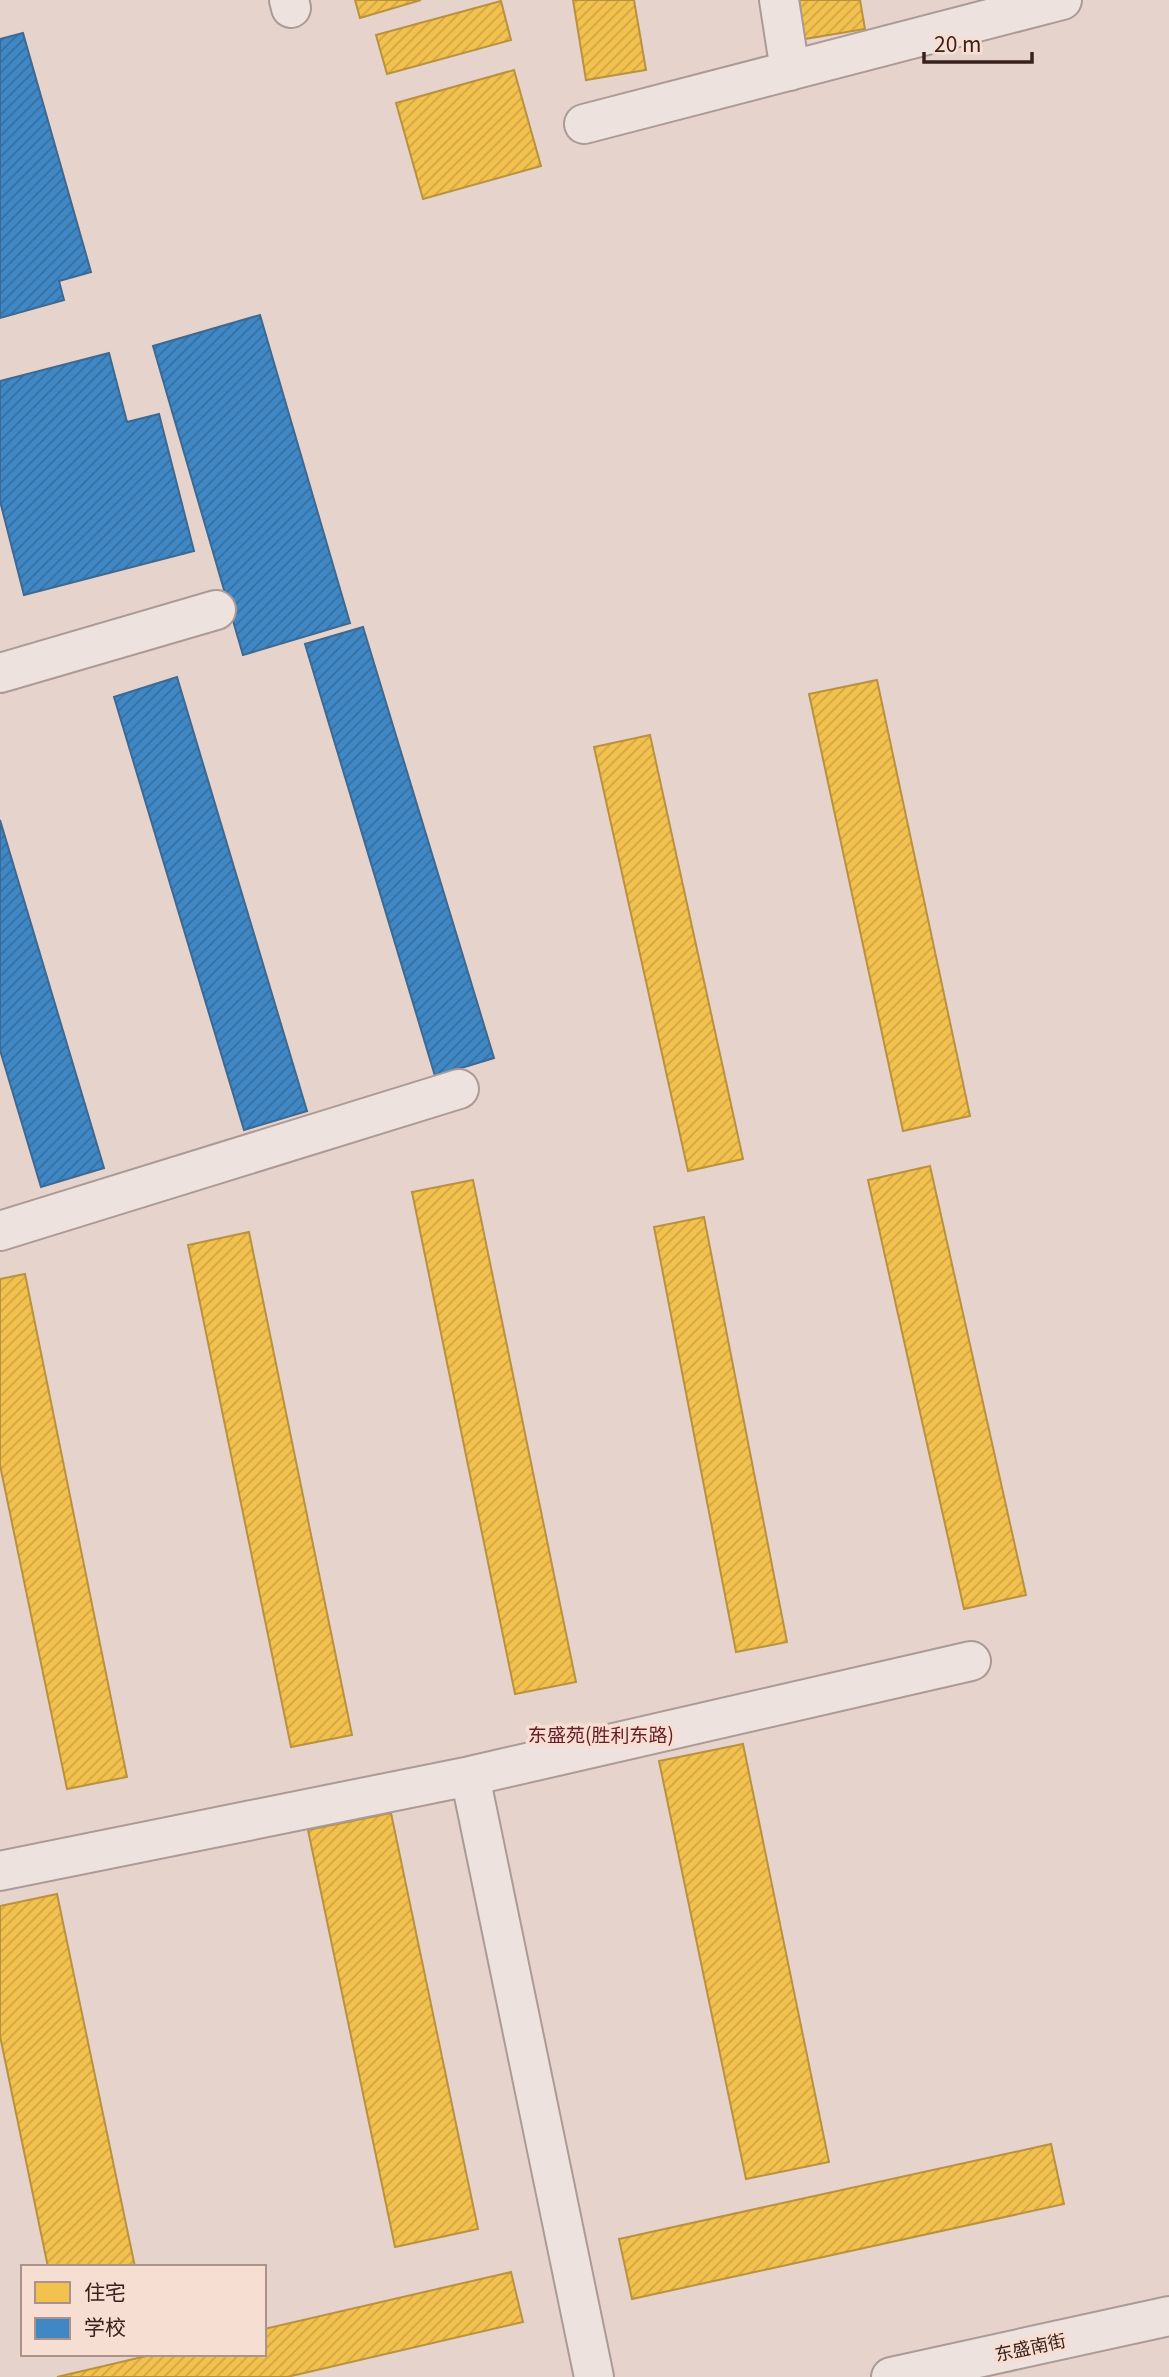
<svg xmlns="http://www.w3.org/2000/svg" width="1169" height="2377" font-family="Georgia,'Noto Sans SC',serif">
	<style>
		.homes { fill: url(#homes-hatch); stroke: #ba913f; stroke-width: 2 }
		.schools { fill: url(#schools-hatch); stroke: #3d6993; stroke-width: 2 }
		.lines { fill: none; stroke-linecap: round; stroke-linejoin: round }
		.minor-casing { stroke: #ab9a95; stroke-width: 42 }
		.minor { stroke: #ede2de; stroke-width: 38 }
		.labels { text-anchor: middle; dominant-baseline: central; stroke-width: 7; stroke-linejoin: round; paint-order: stroke }
		.street-label { font-size: 18px; fill: #39201d; stroke: #f7ded2 }
		.neighbourhood-label { font-size: 19px; fill: #681b28; stroke: #f7ded2 }
	</style>
	<defs>
		<pattern id="homes-hatch" width="6" height="6" patternUnits="userSpaceOnUse" patternTransform="scale(1.75)"><rect width="6" height="6" fill="#f2c14e"/><path d="M-1 1l2-2M0 6l6-6M5 7l2-2" fill="none" stroke="#d0a644"/></pattern>
		<pattern id="schools-hatch" width="6" height="6" patternUnits="userSpaceOnUse" patternTransform="scale(1.75)"><rect width="6" height="6" fill="#3f88c5"/><path d="M-1 1l2-2M0 6l6-6M5 7l2-2" fill="none" stroke="#366f9f"/></pattern>
	</defs>
	<rect width="100%" height="100%" fill="#e6d4cc"/>
	<path class="homes" d="M355 0H421L360 18Z
		M573 0H634L646 70 586 80Z
		M799 0H860L865 29 805 39Z
		M501 1 511 40 387 74 376 35Z
		M514 70 541 166 423 199 396 103Z
		M877 680 970 1116 903 1131 809 694Z
		M650 735 743 1159 688 1171 594 747Z
		M930 1166 1026 1595 964 1609 868 1180Z
		M473 1180 576 1682 515 1694 412 1192Z
		M704 1217 787 1642 736 1652 654 1227Z
		M249 1232 352 1735 291 1747 188 1245Z
		M25 1274 127 1777 67 1789 0 1465V1279Z
		M743 1744 829 2162 746 2179 659 1761Z
		M391 1813 478 2229 395 2247 308 1830Z
		M57 1894 135 2267H48L0 2036V1906Z
		M1051 2144 1064 2204 632 2299 619 2239Z
		M511 2272 523 2322 287 2377H57L155 2354H264V2329Z"/>
	<path class="schools" d="M23 33 91 272 59 281 64 300 0 318V39Z
		M260 315 350 623 243 655 153 346Z
		M109 353 127 422 159 414 194 551 24 595 0 501V381Z
		M363 627 494 1058 435 1076 305 644Z
		M177 677 307 1111 244 1130 114 697Z
		M0 820 104 1168 41 1187 0 1050Z"/>
	<g class="lines">
		<defs>
			<path id="minor" d="M289 0 291 8
				M779 0 790 71
				M584 124 1062 0
				M0 673 216 610
				M0 1231 459 1089
				M470 1776 594 2377
				M0 1871 470 1776 971 1661
				M891 2377 1169 2316"/>
		</defs>
		<use href="#minor" class="minor-casing"/>
		<use href="#minor" class="minor"/>
	</g>
	<g class="labels">
		<g class="street-label">
			<text transform="translate(1030 2346) rotate(-12)">东盛南街</text>
		</g>
		<g class="neighbourhood-label">
			<text x="601" y="1733">东盛苑(胜利东路)</text>
		</g>
	</g>
	<rect x="21" y="2265" width="245" height="91" fill="#f7ded2" stroke="#ab928a" stroke-width="2"/>
	<rect x="35" y="2282" width="35" height="21" fill="#f2c14e" stroke="#ab928a" stroke-width="2"/>
	<text x="84" y="2300" font-size="21" fill="#39201d">住宅</text>
	<rect x="35" y="2318" width="35" height="21" fill="#3f88c5" stroke="#ab928a" stroke-width="2"/>
	<text x="84" y="2335" font-size="21" fill="#39201d">学校</text>
	<path d="M924 52v10h108v-10" fill="none" stroke="#39201d" stroke-width="3.5"/>
	<text x="934" y="52" font-size="21" fill="#39201d" stroke="#f7ded2" stroke-width="5" paint-order="stroke">20 m</text>
</svg>
